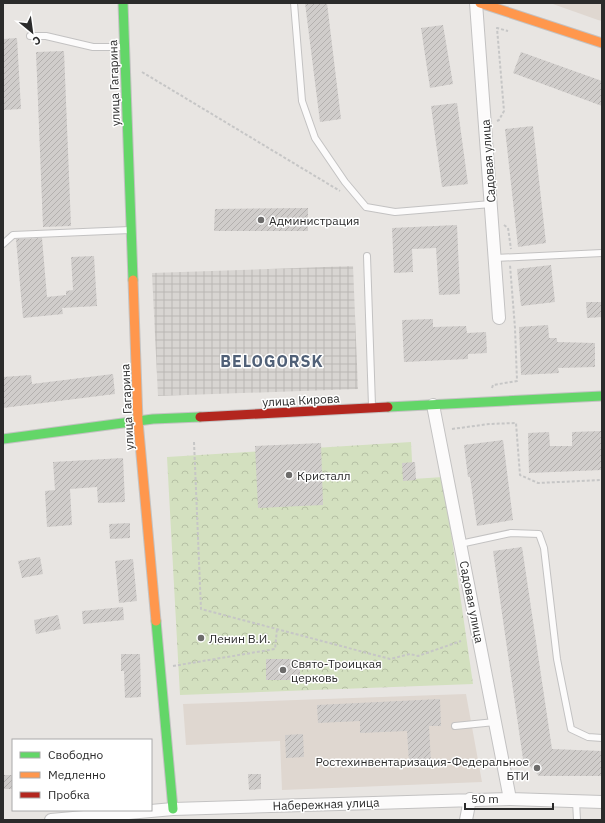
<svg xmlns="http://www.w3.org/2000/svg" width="605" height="823" font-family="'IBM Plex Sans',sans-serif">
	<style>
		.education { fill: #dfd7d0 }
		.forest { fill: url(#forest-crowns) }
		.plaza { fill: url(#plaza-grid) }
		.building { fill: url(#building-hatch) }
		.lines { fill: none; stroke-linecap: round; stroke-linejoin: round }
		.lane-casing { stroke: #c3c2c2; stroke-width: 8 }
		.street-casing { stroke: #c3c2c2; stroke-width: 14 }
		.fast-casing { stroke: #c3c2c2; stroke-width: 11 }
		.slow-casing { stroke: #c3c2c2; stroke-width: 11 }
		.jam-casing { stroke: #c3c2c2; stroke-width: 11 }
		.path { stroke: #c6c6c6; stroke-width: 2; stroke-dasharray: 3 2; stroke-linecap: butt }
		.lane { stroke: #fcfbfb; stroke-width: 6 }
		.street { stroke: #fcfbfb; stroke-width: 12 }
		.fast { stroke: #63d668; stroke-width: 9 }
		.slow { stroke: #ff974d; stroke-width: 9 }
		.jam { stroke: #b3261e; stroke-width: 9 }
		.poi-dot { fill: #6d6c6b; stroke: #fff; stroke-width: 1.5 }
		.labels { text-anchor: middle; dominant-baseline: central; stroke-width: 3; stroke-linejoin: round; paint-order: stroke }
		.street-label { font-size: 12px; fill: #2b2b2b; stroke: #fff }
		.poi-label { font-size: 12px; fill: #2b2b2b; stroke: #fff; text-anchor: start }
		.district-label { font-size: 16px; font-weight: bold; letter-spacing: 1px; fill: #506077; stroke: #fff }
	</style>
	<defs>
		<pattern id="forest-crowns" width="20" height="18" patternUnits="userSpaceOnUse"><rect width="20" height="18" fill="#d3e0bf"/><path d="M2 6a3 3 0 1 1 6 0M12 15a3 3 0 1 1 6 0" fill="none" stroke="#b5c0a4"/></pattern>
		<pattern id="plaza-grid" width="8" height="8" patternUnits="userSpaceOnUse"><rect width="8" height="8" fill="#d8d5d2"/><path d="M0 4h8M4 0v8" fill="none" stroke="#bab7b4"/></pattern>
		<pattern id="building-hatch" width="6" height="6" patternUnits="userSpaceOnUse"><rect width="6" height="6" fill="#d0cdcb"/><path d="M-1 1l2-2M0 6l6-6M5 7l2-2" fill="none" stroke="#b3b0ae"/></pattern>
	</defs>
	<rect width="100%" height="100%" fill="#e8e5e2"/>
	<path class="education" d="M550 3H602V21L598 20Z
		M466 694 482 782 282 790 280 741 186 745 183 704Z"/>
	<path class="forest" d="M411 442 413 479 443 477 473 684 180 695 167 457Z"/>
	<path class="plaza" d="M353 266 358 389 158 396 152 273Z"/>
	<path class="building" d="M305 3H327L341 119 320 122Z
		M443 25 453 84 430 88 421 28Z
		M17 38 21 109 3 110V39Z
		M64 51 71 226 43 227 36 52Z
		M521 52 602 81V106L513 73Z
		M457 103 468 184 442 187 431 106Z
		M533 126 546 243 518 247 505 129Z
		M308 208V231H214L215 209Z
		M457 225 460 294 439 295 436 248 412 249 413 272 394 273 392 228Z
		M42 238 47 297 66 295V291L73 290 71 257 94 256 97 306 62 308 63 314 23 318 16 239Z
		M551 265 555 302 521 306 517 269Z
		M586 302H602V317L587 318Z
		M433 319V327L466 326 467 333 486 332 487 353 468 354V359L404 362 402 320Z
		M548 325 549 338H557V342L595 343V367L558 368 559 373 521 375 519 327Z
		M113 374 115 394 3 408V377L31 375 32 384Z
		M602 431V470L529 473 528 433 549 432 550 446H572V432Z
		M503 440 513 520 477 526 470 477H468L464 445Z
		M321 443 323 505 258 508 255 446Z
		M123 458 125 502 98 503 97 487 70 489 72 525 47 527 45 491 55 490 53 462Z
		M415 462 416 480 403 481 402 463Z
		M130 523V538L110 539 109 524Z
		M522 547 552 749 602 751V776H539L523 759 493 551Z
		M40 557 43 574 22 578 18 561Z
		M133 559 137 601 119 603 115 561Z
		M123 607 124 620 83 624 82 611Z
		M58 615 61 629 36 634 34 620Z
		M121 654H140L141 697 125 698 124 671H121Z
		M266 659H300V680H266Z
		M440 699 441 726H429L431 762 409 763 407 731 360 733V721L318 723 317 705Z
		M303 734 304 757 286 758 285 735Z
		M248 774H261V789L249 790Z
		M3 775H13V789H3Z"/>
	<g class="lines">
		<defs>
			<path id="lane" d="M294 3 302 101 315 138 345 182 366 207 395 212 491 204
				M30 36H46L93 47H123
				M3 244 13 235 130 230
				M367 256 372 406
				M495 258 602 253
				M460 544 511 533 539 534 544 548 557 659 571 729 588 737 602 738
				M455 726 495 722
				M576 801 577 820"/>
			<path id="street" d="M476 3 499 318
				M433 405 510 799
				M51 820 173 809 510 799 602 802
				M466 820 470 799"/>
			<path id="fast" d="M123 3 133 280
				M388 407 602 396
				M3 439 153 419 200 417
				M156 621 173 809"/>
			<path id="slow" d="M480 3 602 43
				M133 280 138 421 156 621"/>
			<path id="jam" d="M200 417 388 407"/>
		</defs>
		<use href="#lane" class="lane-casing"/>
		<use href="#street" class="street-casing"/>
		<use href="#fast" class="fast-casing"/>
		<use href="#slow" class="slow-casing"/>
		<use href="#jam" class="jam-casing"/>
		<path class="path" d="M142 72 340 191
			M497 121 499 120 504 111 497 28 508 31
			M504 225 508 228 511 249
			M492 388 493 385 517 381 515 328 510 265
			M452 429 489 424 516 423 520 475 538 483 602 480
			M194 442 201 609 390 659 410 654 418 656 461 641
			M173 666 275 649 277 629"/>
		<use href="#lane" class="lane"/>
		<use href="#street" class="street"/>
		<use href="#fast" class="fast"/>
		<use href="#slow" class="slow"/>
		<use href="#jam" class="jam"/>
	</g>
	<g class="poi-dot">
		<circle cx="261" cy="220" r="4"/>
		<circle cx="289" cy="475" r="4"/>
		<circle cx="201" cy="638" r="4"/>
		<circle cx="283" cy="670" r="4"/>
		<circle cx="537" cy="768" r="4"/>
	</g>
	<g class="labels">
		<g class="street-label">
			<text transform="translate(114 83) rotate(-92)">улица Гагарина</text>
			<text transform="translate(488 161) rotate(-94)">Садовая улица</text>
			<text transform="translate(301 400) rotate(-3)">улица Кирова</text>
			<text transform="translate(127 407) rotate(-93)">улица Гагарина</text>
			<text transform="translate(472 602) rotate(79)">Садовая улица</text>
			<text transform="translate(326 804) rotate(-2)">Набережная улица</text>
		</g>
		<g class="poi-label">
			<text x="269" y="220">Администрация</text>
			<text x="297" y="475">Кристалл</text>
			<text x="209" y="638">Ленин В.И.</text>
			<text x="291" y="663">Свято-Троицкая<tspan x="291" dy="14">церковь</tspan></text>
			<text x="529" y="761" text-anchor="end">Ростехинвентаризация-Федеральное<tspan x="529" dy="14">БТИ</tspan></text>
		</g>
		<g class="district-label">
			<text x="272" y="361">BELOGORSK</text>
		</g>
	</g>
	<rect width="605" height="823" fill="none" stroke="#2b2b2b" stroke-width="8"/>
	<rect x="12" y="739" width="140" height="72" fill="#ffffff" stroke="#aaaaaa"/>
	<rect x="20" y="752" width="20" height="6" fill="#63d668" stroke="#aaaaaa"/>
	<text x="48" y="759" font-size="12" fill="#2b2b2b">Свободно</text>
	<rect x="20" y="772" width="20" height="6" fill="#ff974d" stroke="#aaaaaa"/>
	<text x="48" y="779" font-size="12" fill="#2b2b2b">Медленно</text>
	<rect x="20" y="792" width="20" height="6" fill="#b3261e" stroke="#aaaaaa"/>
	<text x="48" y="799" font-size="12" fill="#2b2b2b">Пробка</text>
	<g transform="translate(32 32) rotate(151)" stroke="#ffffff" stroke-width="3" paint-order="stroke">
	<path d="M0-3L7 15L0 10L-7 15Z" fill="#2b2b2b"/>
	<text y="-6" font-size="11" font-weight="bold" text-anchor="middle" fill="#2b2b2b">С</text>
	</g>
	<path d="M465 803v6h88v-6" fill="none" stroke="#2b2b2b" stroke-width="2"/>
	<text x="471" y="803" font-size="12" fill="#2b2b2b" stroke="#ffffff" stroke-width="3" paint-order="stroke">50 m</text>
</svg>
